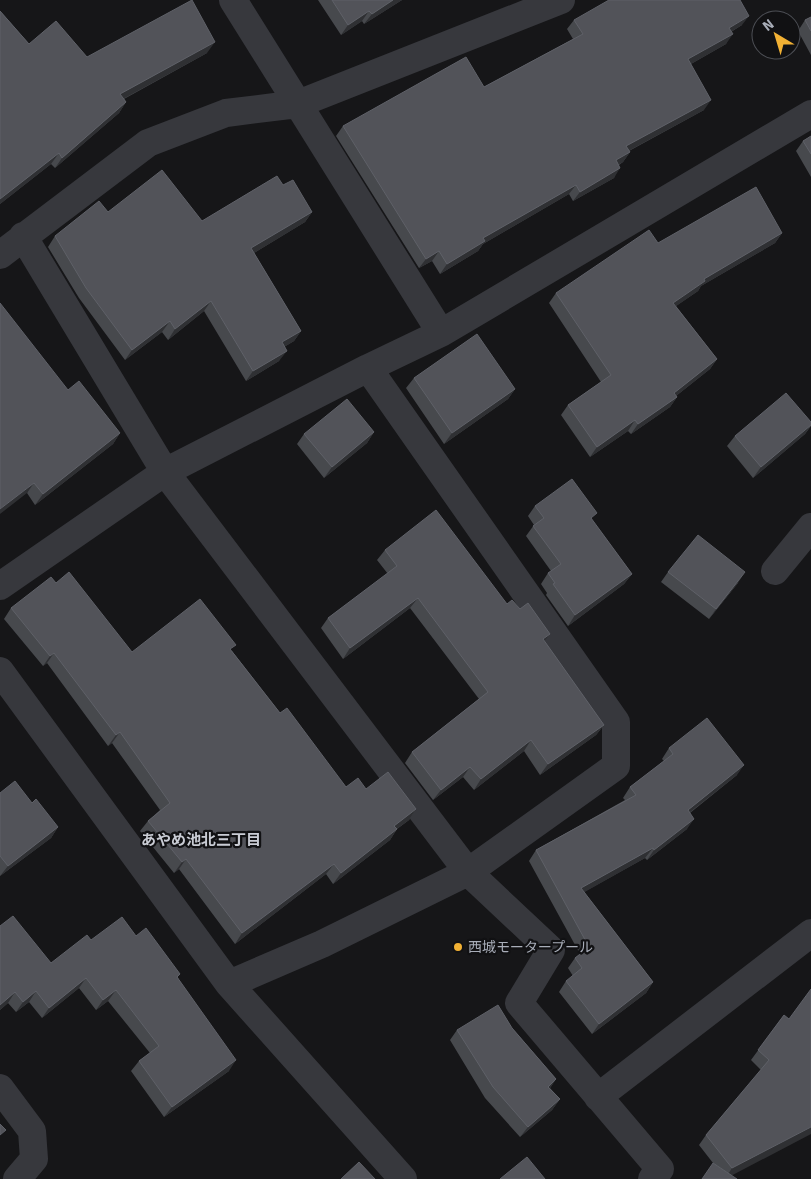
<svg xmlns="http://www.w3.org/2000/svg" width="811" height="1179" font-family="Signika,'Noto Sans JP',sans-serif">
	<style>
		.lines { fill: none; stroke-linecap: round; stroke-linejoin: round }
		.minor { stroke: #37383d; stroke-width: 28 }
		.wall { fill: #47494d }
		.shaded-wall { fill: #2f3033 }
		.building { fill: #525359; stroke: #5f6168 }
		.poi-dot { fill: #f2b134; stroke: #111113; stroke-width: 2 }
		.labels { text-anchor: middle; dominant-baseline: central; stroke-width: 4.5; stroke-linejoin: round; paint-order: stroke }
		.poi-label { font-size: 14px; fill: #a8adb8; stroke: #111113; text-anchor: start }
		.neighbourhood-label { font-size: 15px; font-weight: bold; fill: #c9ccd4; stroke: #111113 }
	</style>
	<rect width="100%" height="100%" fill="#161618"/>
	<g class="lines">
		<path class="minor" d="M233 0 441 333
			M23 236 165 472 468 872 551 950 519 1003 660 1169 652 1179
			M0 255 148 143 226 113 298 104 561 0
			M775 571 811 527
			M0 586 165 472 368 368 441 333 811 114
			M0 671 229 984 403 1179
			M229 984 322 944 468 872 616 766V722L368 368
			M0 1088 32 1131 34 1159 17 1179
			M598 1097 811 933"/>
	</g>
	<path class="wall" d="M318 0H402L364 24 362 21 341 35Z
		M0 11 29 44 87 57 207 53 124 99 126 102 119 113 55 168 51 164 0 204Z
		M811 17V55L798 31 805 20Z
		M574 20 742 25 731 32 726 44 691 64 704 110 629 151 630 152 623 162 619 165 614 178 573 201 569 194 483 244 478 251 440 274 432 261 419 268 336 136 343 126 484 87 573 39 567 29Z
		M811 136V177L796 151 803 141Z
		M283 185 312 212 305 222 254 253 301 331 294 341 284 347 279 361 246 381 204 311 168 340 162 332 125 360 79 298 48 247 55 236 108 212 202 221Z
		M782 233 775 243 701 286 698 291 676 306 717 359 710 369 676 396 677 397 670 407 631 434 628 431 590 457 561 415 568 405 601 382 549 303 556 293Z
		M414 378 515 389 508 399 444 444 406 388Z
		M68 390 120 433 113 444 35 505 27 493Z
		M811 422V426L805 434 753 478 727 446 735 436Z
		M374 432 367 443 324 478 297 444 304 434Z
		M535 506 592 520 632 574 624 584 568 626 546 595 547 593 541 584 548 573 551 571 526 536 534 525 528 516Z
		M385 550 507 604 544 641 604 725 596 735 540 775 524 751 474 790 463 777 433 800 405 763 412 752 479 699 410 608 343 659 321 628 328 618 388 574 377 560Z
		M668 572 738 583 709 619 661 582Z
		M56 583 132 652 232 651 280 713 346 787 366 789 416 809 409 820 397 829 390 840 333 884 326 874 235 944 179 869 174 873 140 831 148 821 160 810 112 743 108 746 47 663 43 666 4 619 11 608Z
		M669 748 737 775 690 813 687 829 647 860 645 858 584 892 653 982 646 993 592 1034 559 992 566 981 573 976 568 968 575 958 580 954 529 861 536 850 625 800 623 798 630 787 664 761 662 759Z
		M0 793 32 803 58 827 51 838 0 876Z
		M0 926 51 963 91 940 136 936 178 978 229 1071 164 1117 131 1071 139 1061 150 1053 108 1001 96 1010 79 988 42 1018 29 1002 16 1012 8 1003 0 1010Z
		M784 1015 731 1175 713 1163 699 1145 706 1135 761 1070 751 1060Z
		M512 1028 556 1079 550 1088 560 1099 552 1110 520 1137 485 1098 450 1040 457 1030Z"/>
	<path class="shaded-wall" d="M393 0H402L364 24 372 14Z
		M369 11 362 21 341 35 348 25Z
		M749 16 742 25 722 37 729 28Z
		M733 34 726 44 682 69 688 59Z
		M215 42 207 53 112 105 120 94Z
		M711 100 704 110 619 156 626 146Z
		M126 102 119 113 55 168 62 158Z
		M630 152 623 162 609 170 616 160Z
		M59 153 51 164 0 204V199Z
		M620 168 614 178 573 201 580 192Z
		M576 185 569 194 483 244 478 251 440 274 447 264 483 238Z
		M312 212 305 222 244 259 251 248Z
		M782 233 775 243 701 286 698 291 666 313 673 303 704 279Z
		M439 251 432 261 419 268 426 259Z
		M211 301 204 311 168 340 175 329Z
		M170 321 162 332 125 360 132 350Z
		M301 331 294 341 274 353 282 342Z
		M287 351 279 361 246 381 253 371Z
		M717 359 710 369 667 403 674 393Z
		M515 389 508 399 444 444 452 433Z
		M677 397 670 407 631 434 638 424Z
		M635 420 628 431 590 457 597 447Z
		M811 425 805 434 753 478 761 467Z
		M374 432 367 443 324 478 332 467Z
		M120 433 113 444 35 505 43 494Z
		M34 483 27 493 0 514V509Z
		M745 572 738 583 709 619 716 609Z
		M632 574 624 584 568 626 575 615Z
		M418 598 410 608 343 659 350 648Z
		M550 634 542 644 543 639Z
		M54 653 47 663 43 666 50 656Z
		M604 725 596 735 540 775 548 764Z
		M120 732 112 743 108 746 116 735Z
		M531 740 524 751 474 790 481 779Z
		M744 765 737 775 680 820 688 810Z
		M470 767 463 777 433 800 441 790Z
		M416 809 409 820 387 836 394 826Z
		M694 819 687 829 647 860 654 850Z
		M58 827 51 838 0 876 8 866Z
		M397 829 390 840 333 884 341 873Z
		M653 848 645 858 574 898 581 888Z
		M186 859 179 869 174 873 182 862Z
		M334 864 326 874 235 944 242 933Z
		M86 978 79 988 42 1018 49 1008Z
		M653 982 646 993 592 1034 599 1024Z
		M116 990 108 1001 96 1010 103 1000Z
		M36 991 29 1002 16 1012 23 1002Z
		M15 992 8 1003 0 1010V1005Z
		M236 1060 229 1071 164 1117 172 1107Z
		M556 1079 549 1090 548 1087Z
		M560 1099 552 1110 520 1137 528 1127Z
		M811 1127V1134L725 1179 732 1168Z"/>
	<path class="building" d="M192 0 215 42 120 94 126 102 62 158 59 153 0 199V11L29 44 56 21 87 57Z
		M332 0H393L372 14 369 11 348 25Z
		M609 0H740L749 16 729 28 733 34 688 59 711 100 626 146 630 152 616 160 620 168 580 192 576 185 483 238 485 241 447 264 439 251 426 259 343 126 466 57 484 87 583 34 574 20Z
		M811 17V31L805 20Z
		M811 136V154L803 141Z
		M162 170 202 221 277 176 283 185 293 180 312 212 251 248 301 331 282 342 287 351 253 371 211 301 175 329 170 321 132 350 86 288 55 236 99 201 108 212Z
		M756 187 782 233 704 279 705 281 673 303 717 359 674 393 677 397 638 424 635 420 597 447 568 405 611 375 556 293 649 230 658 243Z
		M0 303 68 390 79 381 120 433 43 494 34 483 0 509Z
		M477 334 515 389 452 433 414 378Z
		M786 393 811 422V425L761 467 735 436Z
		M347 399 374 432 332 467 304 434Z
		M572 479 597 513 591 518 632 574 575 615 553 584 555 583 548 573 561 564 533 526 544 518 535 506Z
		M436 510 507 604 512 600 520 609 528 603 550 634 543 639 604 725 548 764 531 740 481 779 470 767 441 790 412 752 488 692 418 598 350 648 328 618 397 566 385 550Z
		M698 535 745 572 716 609 668 572Z
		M69 572 132 652 200 599 236 645 230 649 280 713 287 708 346 787 358 778 366 789 388 772 416 809 394 826 397 829 341 873 334 864 242 933 186 859 182 862 148 821 170 803 120 732 116 735 54 653 50 656 11 608 51 577 56 583Z
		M707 718 744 765 688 810 694 819 654 850 653 848 581 888 653 982 599 1024 566 981 582 968 575 958 589 947 536 850 636 795 630 787 673 754 669 748Z
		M15 781 32 803 36 799 58 827 8 866 0 856V793Z
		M13 916 51 963 87 935 91 940 122 917 136 936 146 928 180 974 177 977 236 1060 172 1107 139 1061 159 1046 116 990 103 1000 86 978 49 1008 36 991 23 1002 15 992 0 1005V926Z
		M811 989V1127L732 1168 706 1135 769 1060 758 1050 784 1015 789 1019Z
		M498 1005 512 1028 556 1079 548 1087 560 1099 528 1127 493 1087 457 1030Z
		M0 1124 6 1130 0 1135Z
		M527 1157 545 1179H500Z
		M359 1162 375 1179H341Z
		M713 1163 737 1179H702Z"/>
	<circle class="poi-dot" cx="458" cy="947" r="5"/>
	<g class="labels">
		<g class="poi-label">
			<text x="468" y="947">西城モータープール</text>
		</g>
		<g class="neighbourhood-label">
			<text x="201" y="840">あやめ池北三丁目</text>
		</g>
	</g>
	<g transform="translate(776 35) rotate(322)"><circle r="24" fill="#111113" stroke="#4d4f55"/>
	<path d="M0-4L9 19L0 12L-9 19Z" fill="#f2b134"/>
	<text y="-8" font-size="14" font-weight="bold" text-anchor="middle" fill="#a8adb8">N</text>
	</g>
</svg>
